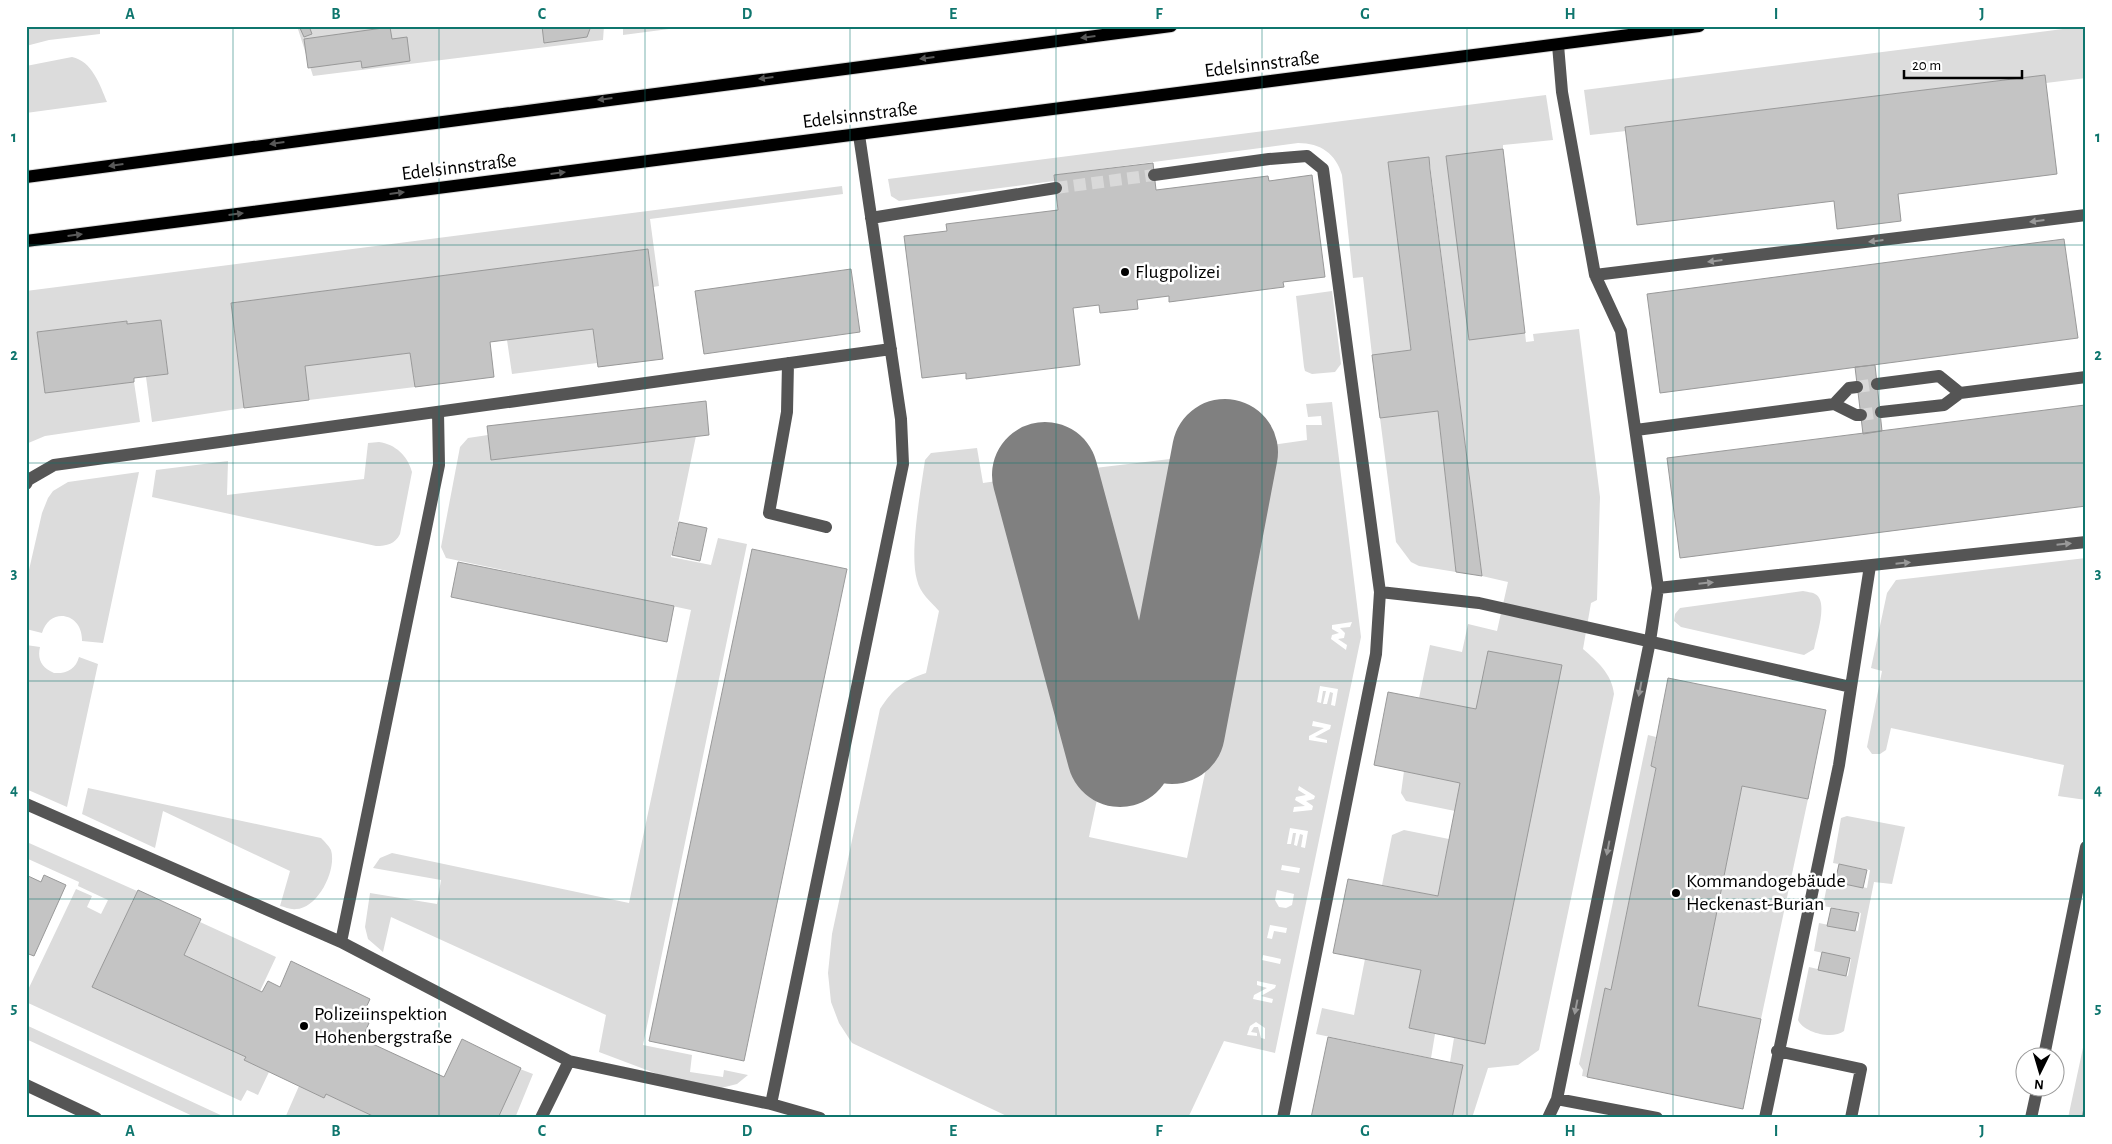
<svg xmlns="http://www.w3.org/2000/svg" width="2112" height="1144" font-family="'Alegreya Sans',sans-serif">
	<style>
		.green { fill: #dcdcdc; fill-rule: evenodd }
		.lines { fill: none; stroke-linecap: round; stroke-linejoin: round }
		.taxiway { stroke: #808080; stroke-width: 106 }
		.building { fill: #c4c4c4; stroke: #999 }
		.minor-tunnel { stroke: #d9d9d9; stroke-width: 12; stroke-dasharray: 12 6; stroke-linecap: butt }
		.major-casing { stroke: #dbdbdb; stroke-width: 14 }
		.minor { stroke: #555; stroke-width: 12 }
		.major { stroke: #000; stroke-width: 12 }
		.oneway { fill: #595959 }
		.oneway2 { fill: #999 }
		.grid { fill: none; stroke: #0f766e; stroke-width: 1; stroke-opacity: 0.55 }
		.poi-dot { fill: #000; stroke: #fff; stroke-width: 2 }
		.labels { text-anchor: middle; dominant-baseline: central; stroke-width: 5; stroke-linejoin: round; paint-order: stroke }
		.street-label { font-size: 20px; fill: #000; stroke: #fff }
		.poi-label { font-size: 20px; fill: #000; stroke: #fff; text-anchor: start }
		.neatline { fill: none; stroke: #0f766e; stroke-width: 2 }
		.grid-label { font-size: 16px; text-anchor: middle; font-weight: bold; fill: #0f766e }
	</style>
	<rect width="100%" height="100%" fill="#fff"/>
	<path class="green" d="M26 26H100V34L49 40 26 46Z
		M297 26H604L603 40 313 76Z
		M623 26H692L623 35Z
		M2086 26V78L2046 83 2044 75 1626 127V131L1590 135 1584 90Z
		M72 57C92 61 100 85 107 102L26 113V66Z
		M1546 95 1553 140 1503 145V149L1446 156 1469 339 1525 333 1526 342 1534 341 1533 334 1579 329 1600 497 1597 600 1591 603 1583 649C1597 661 1612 674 1614 694L1539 1050 1518 1065 1488 1068 1472 1118H1452L1463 1065 1450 1062 1454 1038 1485 1043 1561 666 1476 709 1419 698 1430 645 1462 652 1468 624 1497 631 1508 582 1482 576 1429 157 1388 162 1411 350 1372 355 1363 277 1353 278 1342 175C1336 154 1321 143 1298 143L1054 175V181L899 201 891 196 888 179Z
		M842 186 843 194 650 219 659 286 653 287 648 249 231 303 244 408 152 422 146 377 168 374 161 320 127 324 126 321 37 332 45 393 134 382 140 422 45 436 26 444V291Z
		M1332 291 1341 364 1335 372 1312 374 1305 371 1304 367 1296 296Z
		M593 329 597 363 512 374 507 340Z
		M410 353 415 387 309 400 305 366Z
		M1332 402 1361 637 1275 1053 1224 1041 1188 1118H1011L852 1043 839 1023 831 1002 828 973 832 934 880 709C894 688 902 681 926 673L939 611C930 601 920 593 917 580 909 553 921 490 925 460L931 453 977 448 983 483 1038 475 1110 739 1089 837 1187 858 1212 740 1183 733 1235 450 1307 440 1306 425H1322L1321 416 1308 417 1306 404ZM1352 622 1350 627 1340 628 1345 633 1344 638 1338 639 1347 645 1346 650 1331 639 1332 635 1339 633 1332 629V625ZM1320 686 1338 689 1335 706 1331 705 1333 693 1330 692 1327 704H1323L1326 691H1323L1321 703 1317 702ZM1313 721 1331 725 1330 729 1315 737 1327 740V743L1309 740V736L1324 728 1312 726ZM1299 786 1315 796 1314 799 1306 801 1313 806 1312 810 1293 812 1294 807 1305 806 1295 800 1296 797 1306 795 1298 790ZM1290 828 1308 831 1305 848 1301 847 1303 835 1300 834 1297 846 1294 845 1296 833H1293L1291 844H1287ZM1282 865 1300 868 1299 873 1281 870ZM1277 890 1294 894 1292 905 1286 908 1279 907 1275 900ZM1270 925 1287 928 1286 933 1274 931 1272 939 1267 938ZM1263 955 1281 959 1280 964 1262 960ZM1257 981 1276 985 1275 988 1261 996 1273 999 1272 1003 1253 999 1254 995 1267 988 1257 985ZM1256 1022 1265 1028V1039L1261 1038 1258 1027H1254L1251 1032 1257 1033V1036L1247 1035 1250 1026Z
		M1438 411 1456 572 1419 566 1411 562 1396 542 1380 418Z
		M488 435 491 460 696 436 671 557 711 565 718 538 747 544 643 1045 692 1055 690 1072 723 1077 724 1070 748 1075 737 1084 721 1088 660 1075 599 1052 606 1015 391 917 383 952 368 939 365 927 370 893 437 904 441 880 373 868 380 858 392 853 629 903 691 610 446 558 441 547 460 447 468 438Z
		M379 442C395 444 408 456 412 472L400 534C395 544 387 546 376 546L152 497 156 470 228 461 227 495 364 479 368 443Z
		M1212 454 1160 729 1119 720 1053 473Z
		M139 472 103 643 82 641C83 613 50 606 42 633L26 629V583L42 513 48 498 53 491 68 482Z
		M2086 558V800L2058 796 2064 765 1891 728 1886 750 1880 754H1872L1867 747 1882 671 1871 668 1887 593 1896 580Z
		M1803 591C1806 592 1812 592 1815 594 1829 601 1816 636 1814 649L1804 655 1681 627 1674 621 1675 614 1680 608Z
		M26 645 40 647C37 660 42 668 54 673 66 674 76 669 79 657L98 664 67 807 26 789Z
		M1648 735 1656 737 1651 766 1656 768 1611 990 1605 988 1587 1077 1582 1076 1583 1070 1579 1064Z
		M1404 771 1460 783 1455 811 1406 801 1401 793Z
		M1742 786 1808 799 1761 1019 1698 1006Z
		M88 788 321 838C324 841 329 846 331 850 337 870 318 908 296 909 291 910 285 907 280 906L290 871 163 811 155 848 82 814Z
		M1847 816 1905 827 1892 884 1874 882 1844 1031C1833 1040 1804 1033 1798 1020L1809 967 1848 976 1851 959 1814 951 1819 923 1858 931 1861 913 1823 906 1828 880 1867 888 1870 870 1833 863 1841 818Z
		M1404 830 1449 839 1438 896 1382 885 1392 835Z
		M29 843 137 891 93 987 246 1057 244 1060 269 1072 258 1095 247 1090 241 1101 26 1002V994L76 889 92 896 87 907 101 914 108 900 78 886 79 882 26 858V848Z
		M200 922 276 957 260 991 184 955Z
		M1365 959 1421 970 1409 1028 1435 1034 1431 1058 1316 1034 1322 1008 1354 1015Z
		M26 1025 227 1118H197L26 1039Z
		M2084 1043 2086 1098 2082 1118H2068Z
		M520 1069 533 1074 515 1118H498Z
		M299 1086 326 1094 377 1118H285Z"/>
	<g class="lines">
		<path class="taxiway" d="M1045 475 1120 754
			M1172 731 1225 452"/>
	</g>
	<path class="building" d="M299 26H309L312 34 304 37Z
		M542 26H591L587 37 544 43Z
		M390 27 392 39 407 37 410 61 362 68 361 61 308 68 304 39Z
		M2045 75 2057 174 1898 194 1901 221 1837 229 1834 201 1637 225 1625 127Z
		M1503 149 1525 333 1469 340 1446 156Z
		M1429 157 1430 169 1482 576 1456 572 1438 411 1380 418 1372 355 1411 350 1388 162Z
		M1153 163 1156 190 1268 176 1269 181 1312 175 1325 277 1283 282 1284 287 1169 302V296L1137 300 1138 309 1100 313 1099 305 1073 308 1080 365 966 379V373L922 378 904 236 947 231 946 224 1058 210 1054 175Z
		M2064 239 2078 338 1660 393 1647 294Z
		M648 249 663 359 598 367 593 329 490 342 494 377 415 387 410 353 305 366 309 400 244 408 231 303Z
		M851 269 860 332 704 354 695 291Z
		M161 320 168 374 134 378V382L45 393 37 332 127 321V324Z
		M1875 365 1882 431 1863 434 1855 367Z
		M706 401 709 435 491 460 487 426Z
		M2085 405 2086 506 1680 558 1667 458Z
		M679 522 707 528 700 561 672 555Z
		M752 549 847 569 744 1061 649 1041Z
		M458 562 674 606 667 642 451 597Z
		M1488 651 1562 665 1485 1044 1409 1028 1421 970 1333 953 1348 879 1438 896 1460 783 1374 765 1388 692 1476 709Z
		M1668 678 1826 710 1808 799 1742 786 1698 1006 1761 1019 1743 1109 1587 1077 1605 988 1611 990 1656 768 1651 766Z
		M1839 864 1867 870 1863 888 1835 882Z
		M26 875 41 882 44 875 66 885 34 956 26 953Z
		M138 890 201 919 184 955 262 992 268 981 280 987 291 961 370 999 361 1019 369 1023 362 1039 444 1077 462 1039 521 1068 498 1118H377L326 1094 324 1098 244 1060 246 1057 92 987Z
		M1831 908 1859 913 1855 931 1827 926Z
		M1822 952 1850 958 1846 976 1818 970Z
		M1328 1037 1463 1065 1452 1118H1311Z
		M2086 1098V1118H2082Z"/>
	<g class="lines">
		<path class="minor-tunnel" d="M1056 188 1154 175
			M1857 387 1877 384
			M1861 415 1881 412"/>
		<defs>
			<path id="major" d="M26 177 1171 26
				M26 241 1699 26"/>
		</defs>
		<use href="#major" class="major-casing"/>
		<path class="minor" d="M1154 175 1269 159 1307 156 1323 169 1380 592 1376 654 1283 1118
			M871 218 1056 188
			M1595 275 2086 215
			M788 363 787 412 769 513 826 527
			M1877 384 1939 376 1960 393
			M1834 404 1849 388 1857 387
			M1881 412 1944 405 1960 393 2086 377
			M1636 430 1834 404 1856 415H1861
			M26 484 28 480 54 465 891 349
			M1658 588 2086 542
			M1380 592 1479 603 1851 687 1839 765 1765 1118
			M1851 687 1870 566
			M26 804 341 942 569 1061 771 1104 820 1118
			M341 942 439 465 438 412
			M1777 1051 1861 1069 1851 1118
			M2044 1056 2086 847
			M26 1085 96 1118
			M1557 1099 1657 1118
			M771 1104 903 464 901 419 859 135
			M541 1118 569 1061
			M1548 1118 1557 1099 1650 641 1658 588 1621 331 1595 275 1562 92 1558 45
			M2031 1118 2038 1086"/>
		<use href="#major" class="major"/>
	</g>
	<defs><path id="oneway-solid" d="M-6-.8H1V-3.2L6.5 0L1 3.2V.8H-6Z" transform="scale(1.25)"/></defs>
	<g class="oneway">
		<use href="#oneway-solid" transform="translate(1088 37) rotate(173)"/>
		<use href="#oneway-solid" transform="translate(927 58) rotate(173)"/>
		<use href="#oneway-solid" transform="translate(766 78) rotate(173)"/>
		<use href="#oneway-solid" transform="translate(605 99) rotate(173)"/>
		<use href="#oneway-solid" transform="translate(277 143) rotate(172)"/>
		<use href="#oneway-solid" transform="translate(116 165) rotate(172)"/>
		<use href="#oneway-solid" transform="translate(558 173) rotate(-7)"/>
		<use href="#oneway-solid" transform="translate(397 193) rotate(-7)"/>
		<use href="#oneway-solid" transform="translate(236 214) rotate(-7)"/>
		<use href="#oneway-solid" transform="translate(75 235) rotate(-7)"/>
	</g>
	<g class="oneway2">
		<use href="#oneway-solid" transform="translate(2037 221) rotate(173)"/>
		<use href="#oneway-solid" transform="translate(1876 241) rotate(173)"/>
		<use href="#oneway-solid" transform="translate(1715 261) rotate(173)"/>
		<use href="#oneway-solid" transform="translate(2064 544) rotate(-6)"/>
		<use href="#oneway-solid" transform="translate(1903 563) rotate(-6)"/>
		<use href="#oneway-solid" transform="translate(1706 583) rotate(-6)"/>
		<use href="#oneway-solid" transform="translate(1640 689) rotate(101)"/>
		<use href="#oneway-solid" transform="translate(1608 848) rotate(101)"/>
		<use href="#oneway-solid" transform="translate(1576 1007) rotate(101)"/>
	</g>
	<path class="grid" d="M233 26V1118M439 26V1118M645 26V1118M850 26V1118M1056 26V1118M1262 26V1118M1467 26V1118M1673 26V1118M1879 26V1118M26 245H2086M26 463H2086M26 681H2086M26 899H2086"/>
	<g class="poi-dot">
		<circle cx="1125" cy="272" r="5"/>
		<circle cx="1676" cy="893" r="5"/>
		<circle cx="304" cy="1026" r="5"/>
	</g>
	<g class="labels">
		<g class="street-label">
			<text transform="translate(1262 64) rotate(-7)">Edelsinnstraße</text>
			<text transform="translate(860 115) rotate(-7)">Edelsinnstraße</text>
			<text transform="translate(459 167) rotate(-7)">Edelsinnstraße</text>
		</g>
		<g class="poi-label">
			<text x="1135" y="272">Flugpolizei</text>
			<text x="1686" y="881">Kommandogebäude<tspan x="1686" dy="23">Heckenast-Burian</tspan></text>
			<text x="314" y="1014">Polizeiinspektion<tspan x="314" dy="23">Hohenbergstraße</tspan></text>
		</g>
	</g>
	<rect width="2112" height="1144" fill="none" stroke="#ffffff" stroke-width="55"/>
	<g transform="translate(2040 1072) rotate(185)"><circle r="24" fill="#ffffff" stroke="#999999"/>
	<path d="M0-4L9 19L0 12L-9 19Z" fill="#000000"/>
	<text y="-8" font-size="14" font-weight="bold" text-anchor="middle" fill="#000000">N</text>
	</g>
	<path d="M1904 70v8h118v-8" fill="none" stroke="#000000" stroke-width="2.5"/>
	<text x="1912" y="70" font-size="15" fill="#000000" stroke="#ffffff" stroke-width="4" paint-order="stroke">20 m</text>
	<rect x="28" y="28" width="2056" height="1088" class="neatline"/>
	<g class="grid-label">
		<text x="130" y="19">A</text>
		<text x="336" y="19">B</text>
		<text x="542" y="19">C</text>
		<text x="747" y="19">D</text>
		<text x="953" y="19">E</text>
		<text x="1159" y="19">F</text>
		<text x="1365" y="19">G</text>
		<text x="1570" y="19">H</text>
		<text x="1776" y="19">I</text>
		<text x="1982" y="19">J</text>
		<text x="14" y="142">1</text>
		<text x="2098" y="142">1</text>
		<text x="14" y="360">2</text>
		<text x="2098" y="360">2</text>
		<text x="14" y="578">3</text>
		<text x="2098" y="578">3</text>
		<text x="14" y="795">4</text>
		<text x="2098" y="795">4</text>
		<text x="14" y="1013">5</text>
		<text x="2098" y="1013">5</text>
		<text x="130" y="1136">A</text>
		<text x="336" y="1136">B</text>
		<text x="542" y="1136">C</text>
		<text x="747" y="1136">D</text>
		<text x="953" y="1136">E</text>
		<text x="1159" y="1136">F</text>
		<text x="1365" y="1136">G</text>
		<text x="1570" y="1136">H</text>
		<text x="1776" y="1136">I</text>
		<text x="1982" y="1136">J</text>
	</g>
</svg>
